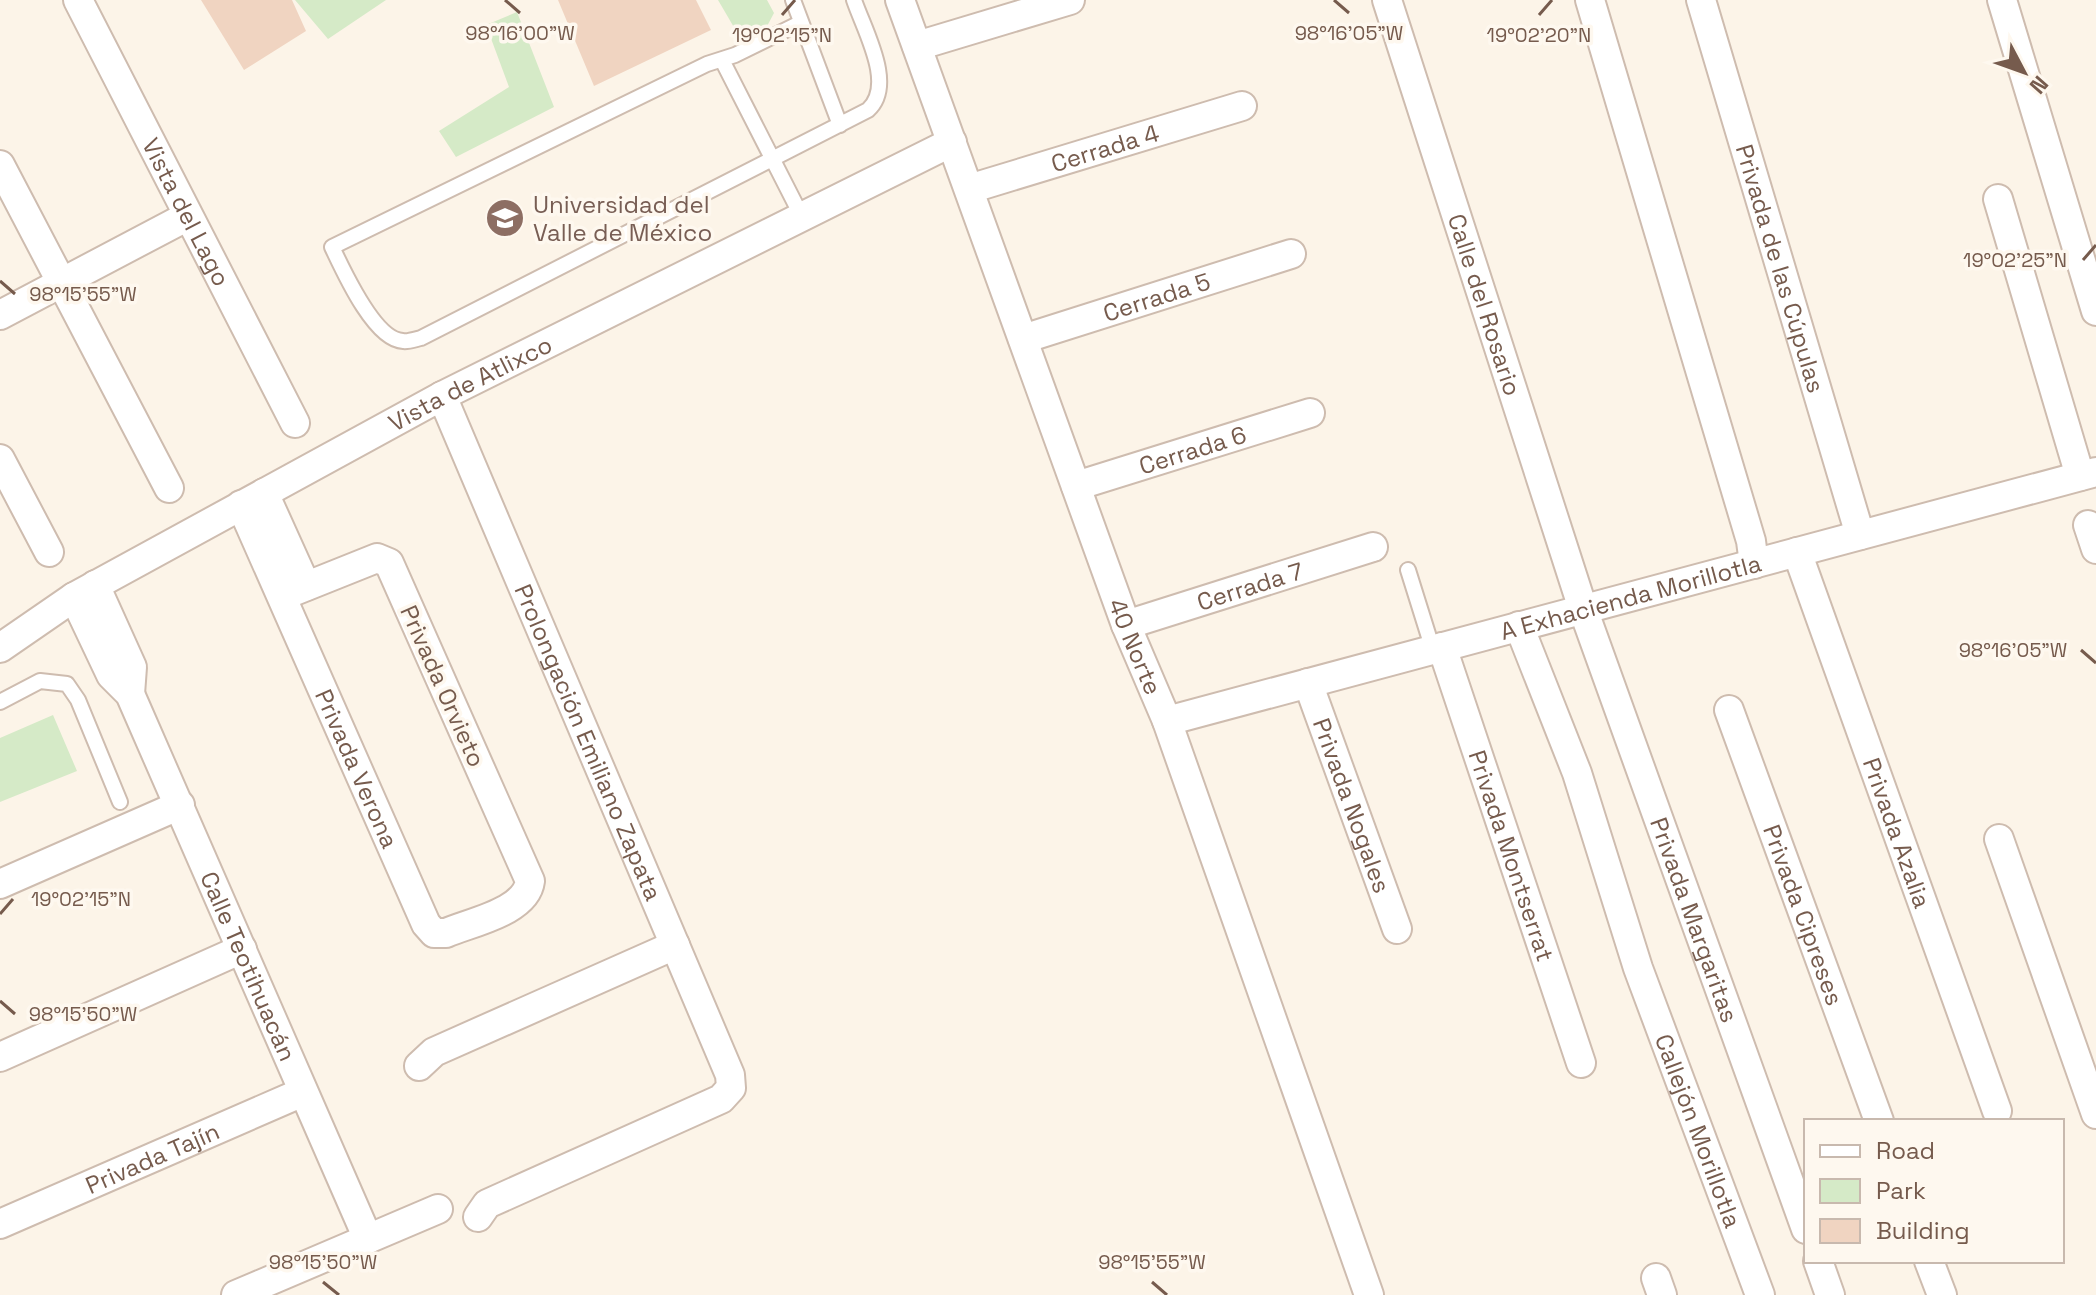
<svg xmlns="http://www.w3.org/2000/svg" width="2096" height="1295" font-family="'Space Grotesk',sans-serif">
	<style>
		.green { fill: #d5eac7 }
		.building { fill: #f0d4c1 }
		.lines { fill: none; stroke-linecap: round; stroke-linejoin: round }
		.lane-casing { stroke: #cebcaf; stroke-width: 18 }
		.street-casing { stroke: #cebcaf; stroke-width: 32 }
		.lane { stroke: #fff; stroke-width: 14 }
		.street { stroke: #fff; stroke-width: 28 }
		.ticks { fill: none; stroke: #765b4d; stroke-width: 3 }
		.labels { text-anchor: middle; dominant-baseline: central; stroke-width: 7; stroke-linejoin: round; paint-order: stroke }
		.street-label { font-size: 24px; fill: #765b4d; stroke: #fef8ef }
		.education-label { font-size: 24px; fill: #785e54; stroke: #fef8ef; text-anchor: start }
		.ticks-label { font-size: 20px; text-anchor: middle; fill: #765b4d; stroke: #fef8ef; stroke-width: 7; stroke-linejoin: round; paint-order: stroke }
	</style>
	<rect width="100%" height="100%" fill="#fcf4e8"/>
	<path class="green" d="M295 0H386L328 39Z
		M718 0H767L774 13 765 30 742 41Z
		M517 12 554 107 456 157 439 131 509 87 486 25Z
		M53 715 77 771 0 802V738Z"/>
	<path class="building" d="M201 0H292L306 31 244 70Z
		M558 0H696L711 30 594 86Z"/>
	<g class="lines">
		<defs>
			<path id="lane" d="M793 0 840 125
				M800 23 735 55 707 64 332 247C343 270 374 340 403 341 408 342 416 339 421 338L868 110C896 85 864 30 854 0
				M722 60 802 217
				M1408 570 1433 650
				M0 702 40 681 67 684 78 700 120 802"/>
			<g id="street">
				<path id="s1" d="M78 0 295 423"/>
				<path id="s2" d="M900 0 1126 625 1167 721 1369 1295"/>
				<path id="s3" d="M1387 0 1583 609 1806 1229"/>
				<path d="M1590 0 1751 541 1754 564"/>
				<path id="s4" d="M1701 0 1860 535"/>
				<path d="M2002 0 2096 311"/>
				<path d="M917 46 1070 0"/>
				<path d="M0 165 169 488"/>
				<path id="s5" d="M969 189 1242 106"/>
				<path d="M1998 199 2080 476"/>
				<path d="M0 315 188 216"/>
				<path id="s6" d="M1023 339 1291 254"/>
				<path id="s7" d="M442 396 730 1075 731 1088 721 1099 487 1204 478 1217"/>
				<path d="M0 459 49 552"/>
				<path id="s8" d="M1076 486 1310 413"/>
				<path d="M264 493 306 586"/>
				<path id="s9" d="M241 505 426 924 434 933H446C471 922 526 912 530 881L389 563 377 558 282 596"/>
				<path d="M2088 525 2096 549"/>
				<path id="s10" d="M1797 552 1997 1111"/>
				<path d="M95 585 132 667 130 694"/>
				<path id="s11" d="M74 597 111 675 130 694 368 1239"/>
				<path id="s12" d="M1126 625 1373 547"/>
				<path id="s13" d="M1519 626 1577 773 1638 968 1760 1295"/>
				<path id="s14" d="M1442 647 1581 1063"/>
				<path id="s15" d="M0 648 74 597 442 396 952 142"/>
				<path id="s16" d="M1308 683 1397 929"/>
				<path id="s17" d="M1729 710 1879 1121"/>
				<path id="s18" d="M1167 721 2096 472"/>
				<path d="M1999 839 2096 1114"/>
				<path d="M0 884 180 805"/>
				<path d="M0 1057 242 949"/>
				<path d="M419 1066 434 1052 675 945"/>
				<path id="s19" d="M0 1224 303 1092"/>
				<path d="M1818 1261 1830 1295"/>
				<path d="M1929 1261 1942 1295"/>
				<path d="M1656 1278 1662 1295"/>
				<path d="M236 1295 438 1209"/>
			</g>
		</defs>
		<use href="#lane" class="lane-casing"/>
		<use href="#street" class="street-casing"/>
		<use href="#lane" class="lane"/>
		<use href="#street" class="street"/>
	</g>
	<path class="ticks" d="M505 0 520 13M1334 0 1349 13M782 15 795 0M1539 15 1552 0M2083 260 2096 245M0 281 15 294M2081 650 2096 663M0 914 13 899M0 1001 15 1014M323 1282 339 1295M1152 1282 1167 1295"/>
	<defs>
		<symbol id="university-disc" viewBox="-11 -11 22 22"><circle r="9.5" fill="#8d6e63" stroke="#fef8ef"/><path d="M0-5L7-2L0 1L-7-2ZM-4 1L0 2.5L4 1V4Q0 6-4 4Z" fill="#fff"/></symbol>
	</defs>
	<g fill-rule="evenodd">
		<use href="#university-disc" x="483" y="196" width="44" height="44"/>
	</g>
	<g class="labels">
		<g class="street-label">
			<text stroke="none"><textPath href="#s5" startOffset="142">Cerrada 4</textPath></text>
			<text stroke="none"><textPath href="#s1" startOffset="238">Vista del Lago</textPath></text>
			<text stroke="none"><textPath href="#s4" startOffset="280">Privada de las Cúpulas</textPath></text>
			<text stroke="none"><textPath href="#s6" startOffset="140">Cerrada 5</textPath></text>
			<text stroke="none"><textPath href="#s3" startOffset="320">Calle del Rosario</textPath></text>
			<text stroke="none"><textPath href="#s15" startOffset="540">Vista de Atlixco</textPath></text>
			<text stroke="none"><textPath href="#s8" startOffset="122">Cerrada 6</textPath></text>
			<text stroke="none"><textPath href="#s12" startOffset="130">Cerrada 7</textPath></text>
			<text stroke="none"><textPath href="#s18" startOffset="480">A Exhacienda Morillotla</textPath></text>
			<text stroke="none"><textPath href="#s2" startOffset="688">40 Norte</textPath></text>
			<text transform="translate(443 686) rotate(66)">Privada Orvieto</text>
			<text stroke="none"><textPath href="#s7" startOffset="376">Prolongación Emiliano Zapata</textPath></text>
			<text stroke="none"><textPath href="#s9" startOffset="288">Privada Verona</textPath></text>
			<text stroke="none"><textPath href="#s16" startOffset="130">Privada Nogales</textPath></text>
			<text stroke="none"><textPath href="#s10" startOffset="298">Privada Azalia</textPath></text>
			<text stroke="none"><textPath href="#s14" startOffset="220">Privada Montserrat</textPath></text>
			<text stroke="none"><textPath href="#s17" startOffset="218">Privada Cipreses</textPath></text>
			<text stroke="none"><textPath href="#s3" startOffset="970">Privada Margaritas</textPath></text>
			<text stroke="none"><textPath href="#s11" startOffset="410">Calle Teotihuacán</textPath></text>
			<text stroke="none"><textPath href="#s13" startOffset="536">Callejón Morillotla</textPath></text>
			<text stroke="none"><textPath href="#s19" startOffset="166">Privada Tajín</textPath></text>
		</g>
		<g class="education-label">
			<text x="533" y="204">Universidad del<tspan x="533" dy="28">Valle de México</tspan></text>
		</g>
	</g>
	<g class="ticks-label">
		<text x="520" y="40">98°16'00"W</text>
		<text x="1349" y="40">98°16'05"W</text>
		<text x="1539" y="42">19°02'20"N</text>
		<text x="782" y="42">19°02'15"N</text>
		<text x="2015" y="267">19°02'25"N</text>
		<text x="83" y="301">98°15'55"W</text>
		<text x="2013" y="657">98°16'05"W</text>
		<text x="81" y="906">19°02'15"N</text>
		<text x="83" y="1021">98°15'50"W</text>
		<text x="323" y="1269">98°15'50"W</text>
		<text x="1152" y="1269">98°15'55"W</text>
	</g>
	<rect x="1804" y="1119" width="260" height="144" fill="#fef8ef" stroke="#c8b9ae" stroke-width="2"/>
	<rect x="1820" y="1145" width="40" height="12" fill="#ffffff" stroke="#c8b9ae" stroke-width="2"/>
	<text x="1876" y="1159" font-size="24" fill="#765b4d">Road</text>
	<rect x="1820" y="1179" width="40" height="24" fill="#d5eac7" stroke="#c8b9ae" stroke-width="2"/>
	<text x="1876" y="1199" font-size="24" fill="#765b4d">Park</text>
	<rect x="1820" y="1219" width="40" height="24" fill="#f0d4c1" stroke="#c8b9ae" stroke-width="2"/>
	<text x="1876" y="1239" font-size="24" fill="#765b4d">Building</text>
	<g transform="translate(2024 72) rotate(131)" stroke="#fef8ef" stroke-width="6" paint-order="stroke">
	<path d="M0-6L14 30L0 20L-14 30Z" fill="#765b4d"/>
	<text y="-12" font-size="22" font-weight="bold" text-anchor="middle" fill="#765b4d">N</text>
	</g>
</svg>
